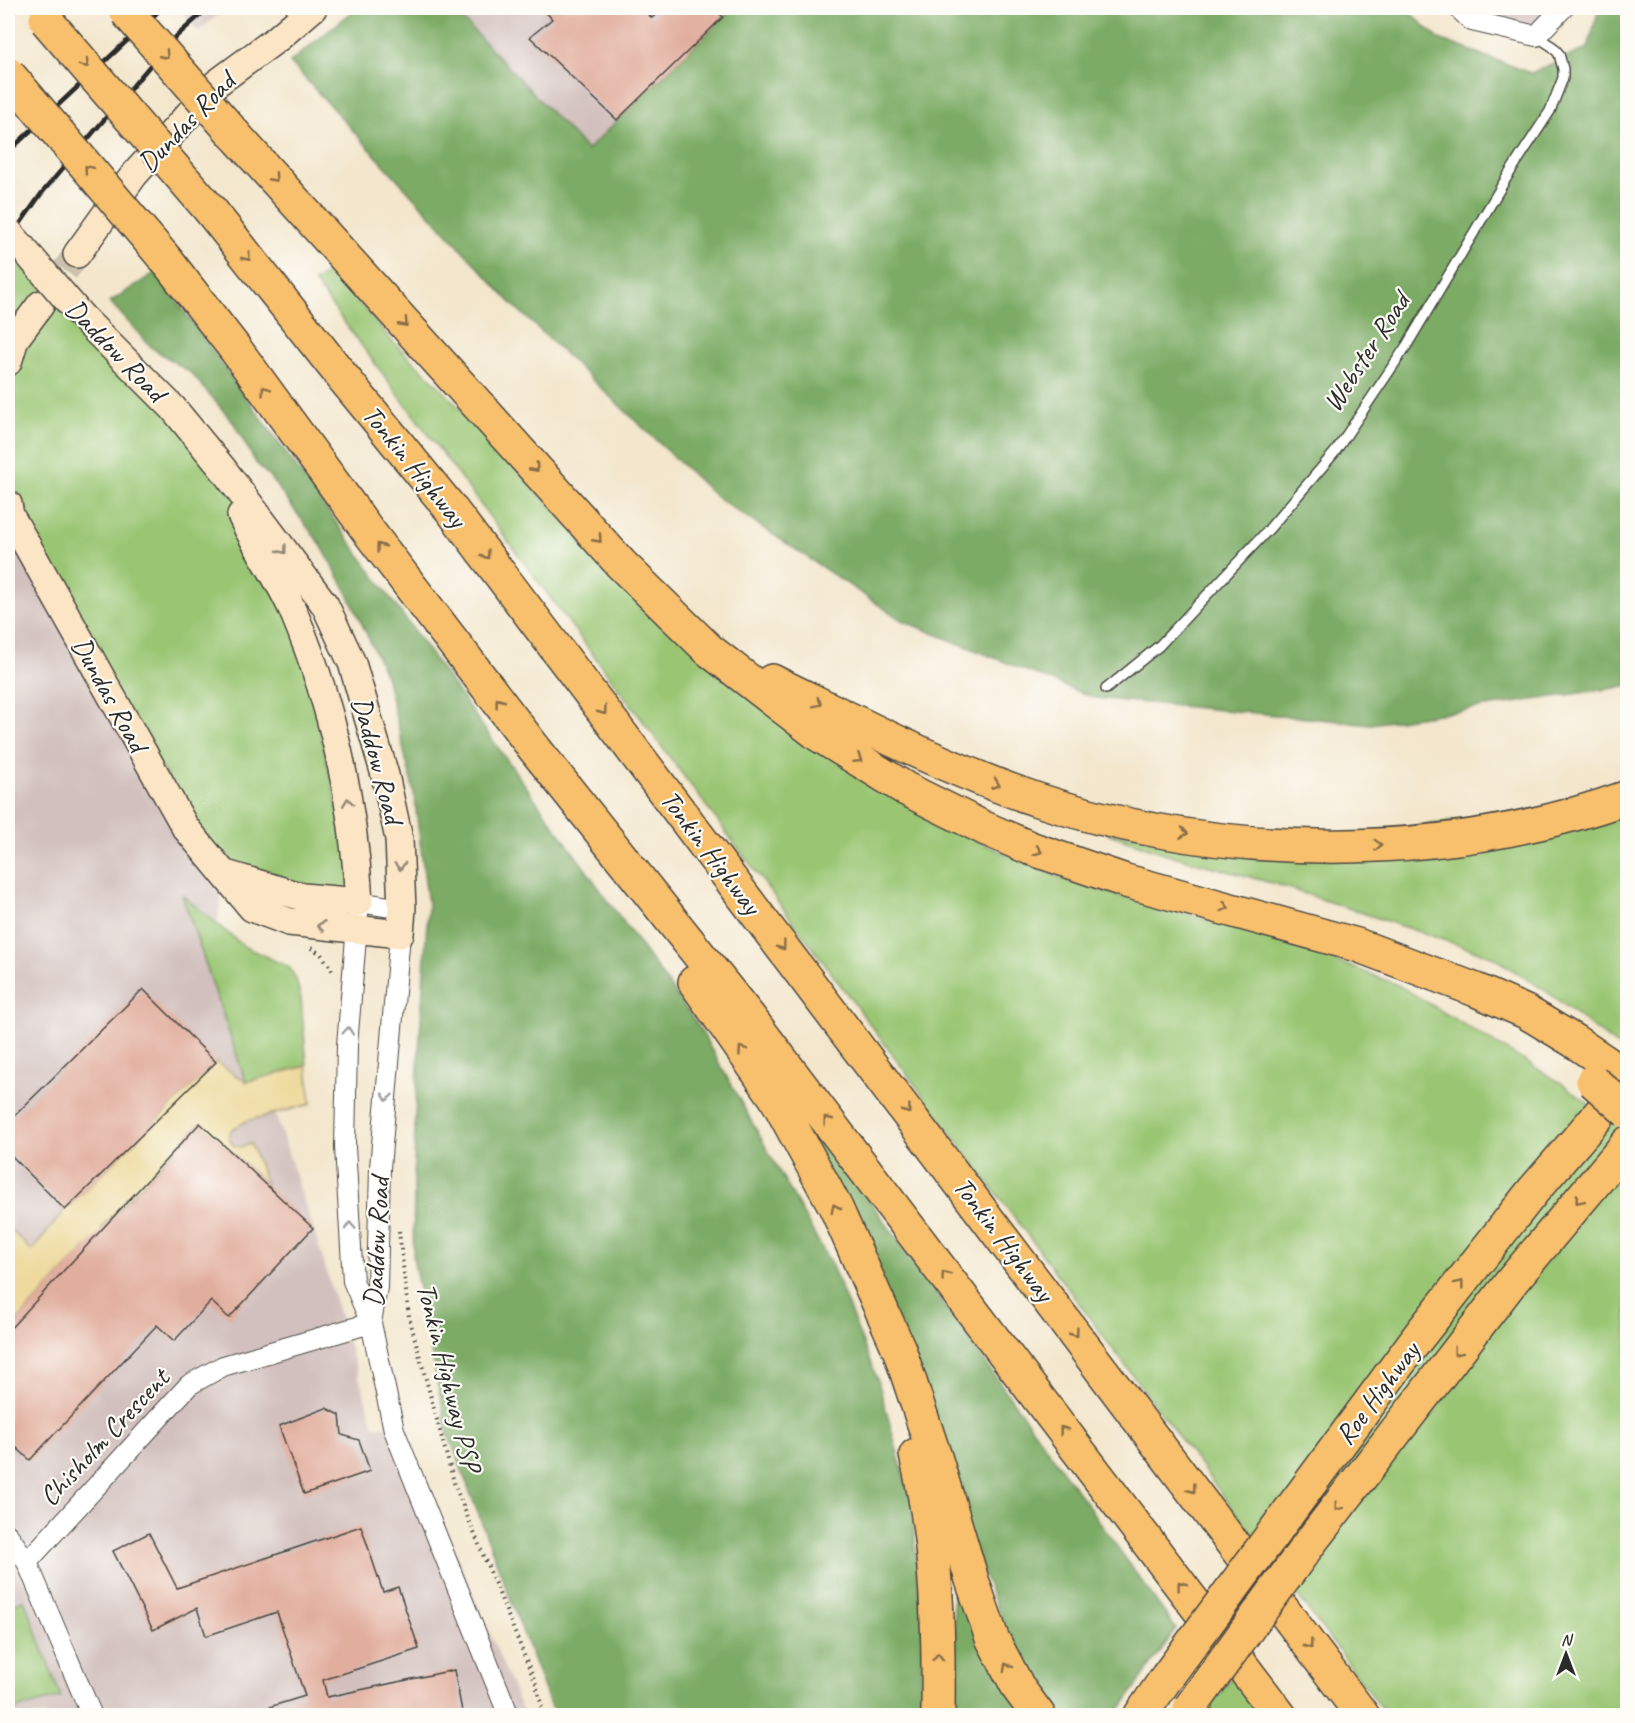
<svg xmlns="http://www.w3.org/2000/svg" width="1635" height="1723" font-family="Caveat,sans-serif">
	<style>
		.industrial { fill: #d1c0bd }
		.green { fill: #9ac673; stroke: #62784f; stroke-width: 1.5 }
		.forest { fill: #7bab65; stroke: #536b48; stroke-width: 1.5 }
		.sand { fill: #eeda9e; stroke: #8c8264; stroke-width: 1.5 }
		.building { fill: #e1ad9d }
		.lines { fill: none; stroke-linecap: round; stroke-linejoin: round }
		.secondary-tunnel { stroke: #cbc1ac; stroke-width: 27; stroke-dasharray: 27 14; stroke-linecap: butt }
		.service-casing { stroke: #494743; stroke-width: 12 }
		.minor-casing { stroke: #494743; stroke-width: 22 }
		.secondary-casing { stroke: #494743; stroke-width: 30 }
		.motorway-casing { stroke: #494743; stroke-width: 36 }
		.path { stroke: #494743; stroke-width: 4; stroke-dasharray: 1.5 4.5; stroke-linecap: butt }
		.service { stroke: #fff; stroke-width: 9 }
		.minor { stroke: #fff; stroke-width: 20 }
		.secondary { stroke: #fce5c4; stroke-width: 27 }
		.motorway { stroke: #f8bf6c; stroke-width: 33 }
		.rail { stroke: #2b2b2b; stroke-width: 4.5 }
		.secondary-bridge-casing { stroke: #494743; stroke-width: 30; stroke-linecap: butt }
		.motorway-bridge-casing { stroke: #494743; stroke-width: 36; stroke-linecap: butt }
		.path-bridge { stroke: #494743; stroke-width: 4; stroke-dasharray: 1.5 4.5; stroke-linecap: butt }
		.secondary-bridge { stroke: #fce5c4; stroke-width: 27 }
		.motorway-bridge { stroke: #f8bf6c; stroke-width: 33 }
		.oneway { stroke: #876e48 }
		.oneway2 { stroke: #948878 }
		.oneway3 { stroke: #a0a0a0 }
		.labels { text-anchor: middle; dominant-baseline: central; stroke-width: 4.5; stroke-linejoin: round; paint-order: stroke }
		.street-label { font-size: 28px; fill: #2b2b2b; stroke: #fdfcf7 }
	</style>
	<rect width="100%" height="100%" fill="#fdfcf7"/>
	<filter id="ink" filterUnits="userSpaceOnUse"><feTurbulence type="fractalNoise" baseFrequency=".0167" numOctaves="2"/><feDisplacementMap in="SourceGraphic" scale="12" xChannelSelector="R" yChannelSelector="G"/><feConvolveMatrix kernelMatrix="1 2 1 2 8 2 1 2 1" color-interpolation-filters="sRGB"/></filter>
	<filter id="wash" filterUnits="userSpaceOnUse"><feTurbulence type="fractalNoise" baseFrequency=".008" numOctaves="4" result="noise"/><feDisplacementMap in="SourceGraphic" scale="24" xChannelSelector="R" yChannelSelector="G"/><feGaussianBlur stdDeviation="1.35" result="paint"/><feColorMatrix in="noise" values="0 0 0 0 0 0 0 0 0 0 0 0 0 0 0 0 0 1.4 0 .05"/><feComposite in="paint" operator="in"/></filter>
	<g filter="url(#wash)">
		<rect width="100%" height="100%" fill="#f3e6cc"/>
		<path class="industrial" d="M180 8H226L198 32Z
			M452 8H733L587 150Z
			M1458 8H1563L1536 36Z
			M8 515 227 860 216 935 313 1228 374 1426 403 1427 524 1715 8 1716Z"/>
		<path class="green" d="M21 246 223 469 292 608 359 902 226 874 8 516V265Z
			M332 270 392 341 439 386 624 585 979 842 1070 882 1217 922 1326 957 1398 985 1563 1084 1616 1125 1627 1137V1715H1387L314 282Z
			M1627 800V1049L1625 1052 1546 991 1491 956 1279 885 1173 856 1106 833 1261 845Z
			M182 895 245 947 289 967 296 979 301 999 307 1066 246 1082Z
			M24 1599 61 1697 8 1711V1607Z
			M1233 1676 1261 1716H1204Z"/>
		<path class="forest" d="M357 8H452L587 150 733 8H1405L1439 39 1531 73 1588 48 1599 8H1627V686L1371 724 1094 698 903 621 715 496 509 301 290 62Z
			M156 272 699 1027 832 1266 878 1381 912 1505 923 1633 920 1715H554L447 1431 413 1258 415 1115 428 906 414 793 386 676 348 594 321 545 268 475 256 463 233 422 191 373 152 348 110 302Z
			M789 1088 1176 1629 1122 1707 1112 1715C1101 1715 1075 1718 1066 1715 1046 1710 1022 1663 1012 1646Z
			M952 1576 971 1624 1022 1715H955V1641Z"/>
		<path class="sand" d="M216 1062 246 1082 307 1066 311 1104 247 1121 232 1129 229 1138 233 1145 240 1147 251 1144 267 1185 200 1123 101 1228 109 1244 87 1246 8 1331V1227L32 1251 65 1210Z"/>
		<g id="blocks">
			<path class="building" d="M542 8H641L652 18 663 8H714L723 17 617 120 530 37 552 19Z
				M143 989 216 1062 65 1210 8 1152V1122Z
				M200 1123 313 1228 229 1318 211 1301 174 1341 157 1325 30 1460 8 1440V1331Z
				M326 1408 340 1415 342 1435 359 1440 370 1471 304 1494 279 1426Z
				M361 1526 383 1592 398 1587 419 1649 323 1680 327 1697 454 1670 463 1716H254L253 1712 305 1696 277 1612 206 1636 197 1608 153 1630 113 1551 149 1533 177 1588Z"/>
		</g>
	</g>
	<g filter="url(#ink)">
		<use href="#blocks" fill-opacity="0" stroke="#494743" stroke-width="1.5"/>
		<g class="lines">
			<path class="secondary-tunnel" d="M41 304 77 254"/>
			<defs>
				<path id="service" d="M1106 689 1159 646 1269 529 1335 452 1407 345 1507 177 1550 111 1563 78V69L1559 54 1553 47 1536 36"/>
				<path id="minor" d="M1458 8 1472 21 1536 36 1563 8
					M402 909 359 902 347 1045 345 1147 353 1281 371 1323 394 1430 509 1716
					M371 1323 377 1287 380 1168 400 934
					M8 1535 27 1562
					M92 1716 27 1562 189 1385 223 1366 371 1323"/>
				<path id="secondary" d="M77 254 134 175 217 83 278 38 313 8
					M8 362 15 339 41 304
					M8 504 10 515 185 827 252 908 289 922 400 934 402 909 399 839 385 775 352 663 325 605 223 469 173 408 82 317
					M226 874 303 897 359 902C354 803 332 703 293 611 279 578 256 548 241 515"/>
				<path id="motorway" d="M235 135 621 564 709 650 819 735 906 789 984 828 1030 848 1126 881 1357 945 1476 990 1526 1012 1574 1041 1608 1064 1628 1081 1533 1191 1419 1336 1286 1516
					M211 211 341 375 450 508 1363 1716
					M167 261 236 350 366 528 534 748 748 1016 1280 1716
					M772 681C860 724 946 769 1038 800 1222 861 1444 863 1628 797
					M695 982 776 1098 836 1208 899 1349 936 1460 972 1580 992 1638 1019 1689 1039 1716
					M916 1455C937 1540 939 1629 938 1716
					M1309 1544 1512 1281 1628 1143
					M1140 1716 1167 1677"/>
			</defs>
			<use href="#service" class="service-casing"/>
			<use href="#minor" class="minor-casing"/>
			<use href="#secondary" class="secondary-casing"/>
			<use href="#motorway" class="motorway-casing"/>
			<path class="path" d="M311 948 321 954 334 973
				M399 1231 409 1317 455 1486 536 1684 544 1716"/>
			<use href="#service" class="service"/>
			<use href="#minor" class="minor"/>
			<use href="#secondary" class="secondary"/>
			<use href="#motorway" class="motorway"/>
			<path class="rail" d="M8 152 162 8
				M8 241 41 194 170 42 208 8"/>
			<defs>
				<path id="secondary-bridge" d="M8 231 82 317"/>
				<path id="motorway-bridge" d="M126 11 235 135
					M46 20 211 211
					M8 74 167 261
					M1593 1081 1628 1112
					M1167 1677 1286 1516
					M1190 1708 1309 1544"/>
			</defs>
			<use href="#secondary-bridge" class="secondary-bridge-casing"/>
			<use href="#motorway-bridge" class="motorway-bridge-casing"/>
			<path class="path-bridge" d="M8 203 13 209"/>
			<use href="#secondary-bridge" class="secondary-bridge"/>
			<use href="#motorway-bridge" class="motorway-bridge"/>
		</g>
		<defs><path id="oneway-chevron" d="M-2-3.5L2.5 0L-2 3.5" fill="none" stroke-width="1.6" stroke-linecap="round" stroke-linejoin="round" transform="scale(1.5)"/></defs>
		<g class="oneway">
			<use href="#oneway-chevron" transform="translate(165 55) rotate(48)"/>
			<use href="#oneway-chevron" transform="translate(85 64) rotate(49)"/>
			<use href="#oneway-chevron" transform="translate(88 169) rotate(-130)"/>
			<use href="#oneway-chevron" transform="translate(274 178) rotate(48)"/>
			<use href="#oneway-chevron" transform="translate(247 257) rotate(51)"/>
			<use href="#oneway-chevron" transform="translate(404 323) rotate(48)"/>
			<use href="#oneway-chevron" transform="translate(265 390) rotate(-126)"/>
			<use href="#oneway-chevron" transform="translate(535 468) rotate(48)"/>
			<use href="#oneway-chevron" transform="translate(598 539) rotate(48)"/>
			<use href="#oneway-chevron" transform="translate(380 547) rotate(-127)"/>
			<use href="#oneway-chevron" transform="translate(486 555) rotate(53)"/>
			<use href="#oneway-chevron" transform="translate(499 702) rotate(-127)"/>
			<use href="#oneway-chevron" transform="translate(818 703) rotate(26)"/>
			<use href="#oneway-chevron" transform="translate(603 711) rotate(53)"/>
			<use href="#oneway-chevron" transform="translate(858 759) rotate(32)"/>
			<use href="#oneway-chevron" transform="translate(996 784) rotate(21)"/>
			<use href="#oneway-chevron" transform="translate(1184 833) rotate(9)"/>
			<use href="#oneway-chevron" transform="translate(1378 845) rotate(-2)"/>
			<use href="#oneway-chevron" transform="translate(1038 851) rotate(19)"/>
			<use href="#oneway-chevron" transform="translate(1225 907) rotate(15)"/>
			<use href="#oneway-chevron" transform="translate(782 946) rotate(53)"/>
			<use href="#oneway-chevron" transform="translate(742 1050) rotate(-125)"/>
			<use href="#oneway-chevron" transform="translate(907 1110) rotate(53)"/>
			<use href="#oneway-chevron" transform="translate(827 1120) rotate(-127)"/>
			<use href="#oneway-chevron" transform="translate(1579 1200) rotate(130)"/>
			<use href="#oneway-chevron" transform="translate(835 1208) rotate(-117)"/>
			<use href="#oneway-chevron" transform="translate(945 1275) rotate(-127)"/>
			<use href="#oneway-chevron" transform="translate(1460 1284) rotate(-52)"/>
			<use href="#oneway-chevron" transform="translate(1075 1333) rotate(53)"/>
			<use href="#oneway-chevron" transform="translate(1457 1352) rotate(128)"/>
			<use href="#oneway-chevron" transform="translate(1063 1430) rotate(-127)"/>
			<use href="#oneway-chevron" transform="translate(1192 1489) rotate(53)"/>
			<use href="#oneway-chevron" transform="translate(1338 1507) rotate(128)"/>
			<use href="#oneway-chevron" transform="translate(1181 1585) rotate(-127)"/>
			<use href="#oneway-chevron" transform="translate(1309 1645) rotate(53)"/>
			<use href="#oneway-chevron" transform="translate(938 1657) rotate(-89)"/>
			<use href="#oneway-chevron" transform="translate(1007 1667) rotate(-118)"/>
		</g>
		<g class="oneway2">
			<use href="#oneway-chevron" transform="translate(283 550) rotate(53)"/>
			<use href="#oneway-chevron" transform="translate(348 802) rotate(-97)"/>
			<use href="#oneway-chevron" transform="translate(400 866) rotate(88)"/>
			<use href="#oneway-chevron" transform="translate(321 926) rotate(-173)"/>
		</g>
		<g class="oneway3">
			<use href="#oneway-chevron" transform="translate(348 1031) rotate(-85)"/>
			<use href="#oneway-chevron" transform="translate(387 1097) rotate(96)"/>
			<use href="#oneway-chevron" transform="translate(350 1226) rotate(-93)"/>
		</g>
	</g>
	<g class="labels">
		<g class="street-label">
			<text transform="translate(186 122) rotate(-46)">Dundas Road</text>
			<text transform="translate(116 350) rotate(46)">Daddow Road</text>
			<text transform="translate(1366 352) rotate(-57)">Webster Road</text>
			<text transform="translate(415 466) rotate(51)">Tonkin Highway</text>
			<text transform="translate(110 694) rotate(61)">Dundas Road</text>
			<text transform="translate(378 760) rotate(75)">Daddow Road</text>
			<text transform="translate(711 852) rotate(53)">Tonkin Highway</text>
			<text transform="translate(1004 1239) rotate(53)">Tonkin Highway</text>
			<text transform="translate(376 1242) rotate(-87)">Daddow Road</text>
			<text transform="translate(449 1377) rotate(76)">Tonkin Highway PSP</text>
			<text transform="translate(1377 1393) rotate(-53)">Roe Highway</text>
			<text transform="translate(104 1437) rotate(-47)">Chisholm Crescent</text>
		</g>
	</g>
	<rect width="1635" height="1723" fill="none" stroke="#fdfcf7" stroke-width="30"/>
	<g transform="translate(1566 1654)" stroke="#fdfcf7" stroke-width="4.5" paint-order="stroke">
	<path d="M0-4.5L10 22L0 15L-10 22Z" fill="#2b2b2b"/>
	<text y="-9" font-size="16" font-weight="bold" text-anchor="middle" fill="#2b2b2b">N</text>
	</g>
</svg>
